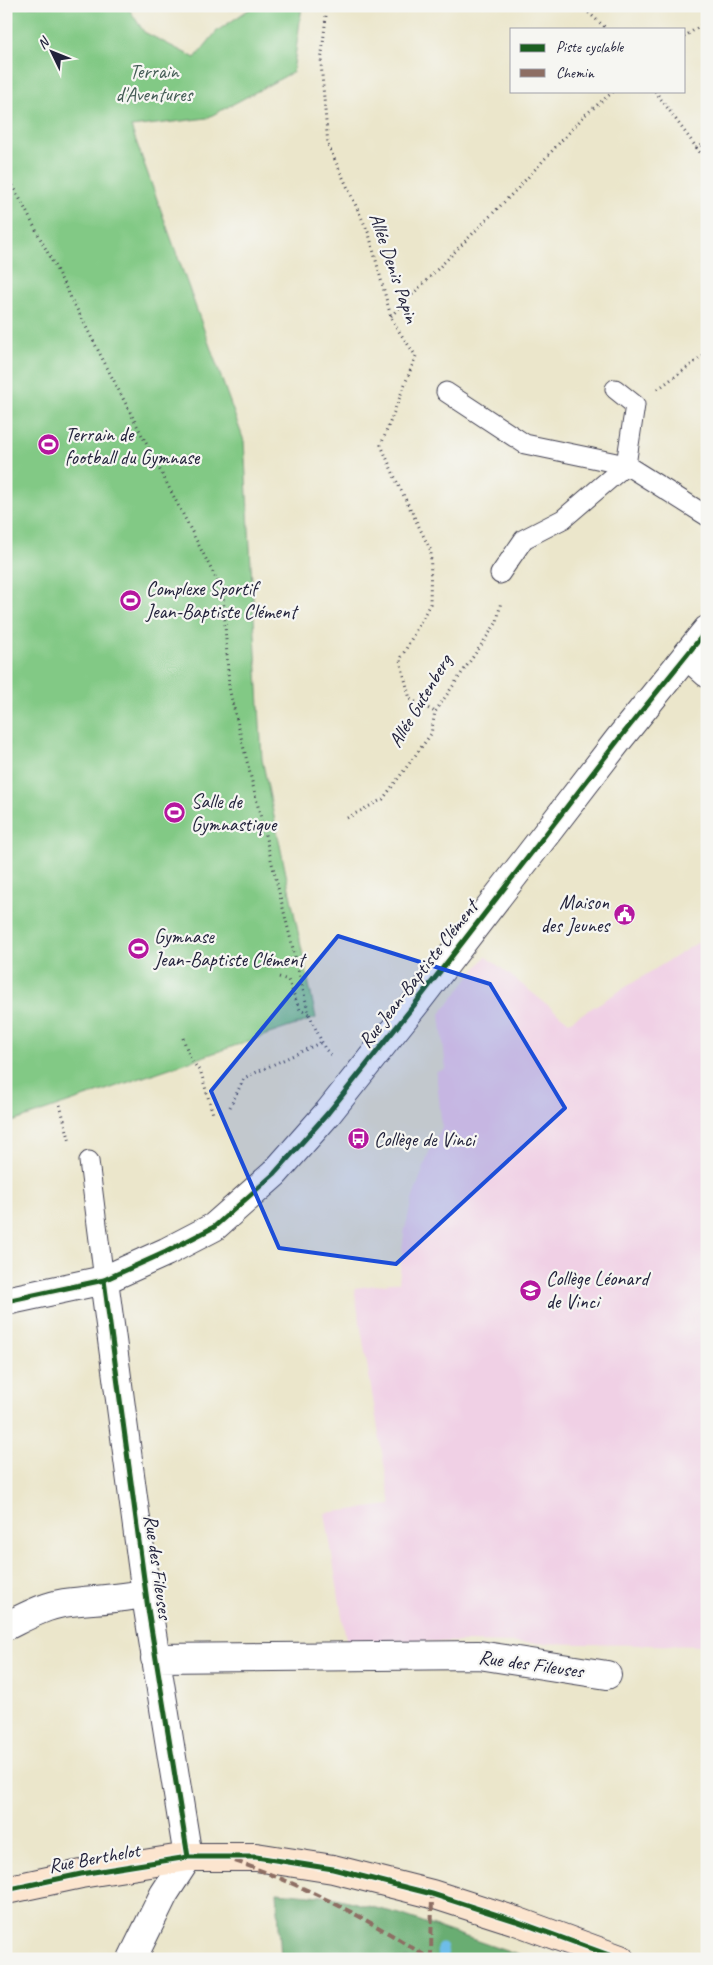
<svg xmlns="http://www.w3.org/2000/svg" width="713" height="1965" font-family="Caveat,sans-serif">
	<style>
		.built { fill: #f0d0e5 }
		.green { fill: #82c985; stroke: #527660 }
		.forest { fill: #69ad72; stroke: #466856 }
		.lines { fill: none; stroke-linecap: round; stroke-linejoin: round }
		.stream { stroke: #6ebde9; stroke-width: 11 }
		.lane-casing { stroke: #403f51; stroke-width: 21 }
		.street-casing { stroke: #403f51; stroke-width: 30 }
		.secondary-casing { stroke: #403f51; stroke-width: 30 }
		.path { stroke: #403f51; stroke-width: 3; stroke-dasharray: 1 4; stroke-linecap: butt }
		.lane { stroke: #fff; stroke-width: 19 }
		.street { stroke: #fff; stroke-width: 28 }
		.secondary { stroke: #fce5cf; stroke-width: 28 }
		.quiet { stroke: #8d6e63; stroke-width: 4; stroke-dasharray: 8 4; stroke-linecap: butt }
		.cycleway-casing { stroke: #f6f6f2; stroke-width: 8 }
		.cycleway { stroke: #1b5e20; stroke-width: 5 }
		.marked { fill: #1d4ed8; fill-opacity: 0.2; stroke: #1d4ed8; stroke-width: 4; stroke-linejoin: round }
		.labels { text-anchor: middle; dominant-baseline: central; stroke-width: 4.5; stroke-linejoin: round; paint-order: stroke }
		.park-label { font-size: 20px; fill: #445c55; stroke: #f6f6f2 }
		.street-label { font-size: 20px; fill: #22223b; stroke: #f6f6f2 }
		.poi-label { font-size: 20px; fill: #22223b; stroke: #f6f6f2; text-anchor: start }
	</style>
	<rect width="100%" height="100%" fill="#f6f6f2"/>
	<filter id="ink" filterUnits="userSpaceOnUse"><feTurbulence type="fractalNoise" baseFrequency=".02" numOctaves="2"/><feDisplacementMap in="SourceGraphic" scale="10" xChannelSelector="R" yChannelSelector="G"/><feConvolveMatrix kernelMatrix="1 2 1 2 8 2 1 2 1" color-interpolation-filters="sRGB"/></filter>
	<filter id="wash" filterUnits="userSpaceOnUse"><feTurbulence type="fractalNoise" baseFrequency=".0096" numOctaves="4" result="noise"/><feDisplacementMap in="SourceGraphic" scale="20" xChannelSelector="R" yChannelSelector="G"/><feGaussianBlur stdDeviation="1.12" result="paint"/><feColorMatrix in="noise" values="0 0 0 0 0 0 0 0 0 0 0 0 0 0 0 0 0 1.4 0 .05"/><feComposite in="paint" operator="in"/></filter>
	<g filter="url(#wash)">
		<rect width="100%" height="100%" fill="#ebe6cb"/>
		<path class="built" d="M707 937V1646L346 1640 325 1513 391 1505 354 1288 399 1282 404 1233 412 1200 431 1147 442 1127 436 1072 446 1069 440 1014 486 956 569 1022Z"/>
		<path class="green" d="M6 6H127L144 32 195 58 217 31 254 6H302L293 72 207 118 131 127 244 441 262 759 316 1018 6 1124Z"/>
		<path class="forest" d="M277 1892 332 1897 400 1914 529 1959H281Z"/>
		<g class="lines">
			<path class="stream" d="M442 1948 443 1959"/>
		</g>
	</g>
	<g filter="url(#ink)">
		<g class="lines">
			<defs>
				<path id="lane" d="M446 392 525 444 626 465 707 516
					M500 574 524 539 563 519 626 465 635 405 615 389
					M89 1161 104 1280"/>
				<path id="street" d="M687 655 707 673
					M104 1280 148 1609 188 1857 164 1894 132 1959
					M6 1301 104 1280 166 1252 214 1227 274 1174 328 1113 415 1004 619 739 707 630
					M6 1626C25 1617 44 1606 64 1603 91 1599 119 1600 145 1593
					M155 1658 479 1655 607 1675"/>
				<path id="secondary" d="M6 1890 81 1874 188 1857H256L333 1869 432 1894 516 1921 620 1959"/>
			</defs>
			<use href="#lane" class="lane-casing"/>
			<use href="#street" class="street-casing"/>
			<use href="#secondary" class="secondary-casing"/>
			<path class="path" d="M327 6 321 63 328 145 369 234 391 317 396 327 416 356 381 445 396 480 431 551 430 604 400 660 410 699 435 712
				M581 6 607 29
				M684 37 707 21
				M655 91 707 162
				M696 148 707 143
				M6 172 223 592 229 688 309 1014 325 1049 331 1055
				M391 316 518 188 585 115 614 91
				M658 389 707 353
				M347 818 383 799 431 734 435 712 497 622 501 601
				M279 977 288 980 300 1010 309 1014
				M183 1038 190 1058 201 1073 213 1114
				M60 1105 70 1142
				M230 1107 244 1078 322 1042"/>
			<use href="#lane" class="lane"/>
			<use href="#street" class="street"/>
			<use href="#secondary" class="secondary"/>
			<path class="quiet" d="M235 1861C304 1885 369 1919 430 1959
				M431 1959 432 1894"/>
			<defs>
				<path id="cycleway" d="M104 1280 148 1609 188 1857
					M6 1301 104 1280 166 1252 214 1227 274 1174 328 1113 415 1004 619 739 707 630
					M6 1890 81 1874 188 1857H256L333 1869 432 1894 516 1921 620 1959"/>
			</defs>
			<use href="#cycleway" class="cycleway-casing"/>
			<use href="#cycleway" class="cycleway"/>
		</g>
	</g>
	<path class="marked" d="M338 936 490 984 565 1108 396 1264 279 1248 211 1091Z"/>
	<defs>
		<symbol id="stadium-disc" viewBox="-11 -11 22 22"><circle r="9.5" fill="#b5179e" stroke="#f6f6f2"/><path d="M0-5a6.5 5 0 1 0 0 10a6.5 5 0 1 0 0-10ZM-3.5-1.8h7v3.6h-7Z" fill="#fff"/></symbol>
		<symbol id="civic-disc" viewBox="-11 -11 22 22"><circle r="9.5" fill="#b5179e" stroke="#f6f6f2"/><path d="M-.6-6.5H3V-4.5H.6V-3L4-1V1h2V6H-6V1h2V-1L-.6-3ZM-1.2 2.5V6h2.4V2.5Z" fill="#fff"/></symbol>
		<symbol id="bus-disc" viewBox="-11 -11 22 22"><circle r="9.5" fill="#b5179e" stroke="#f6f6f2"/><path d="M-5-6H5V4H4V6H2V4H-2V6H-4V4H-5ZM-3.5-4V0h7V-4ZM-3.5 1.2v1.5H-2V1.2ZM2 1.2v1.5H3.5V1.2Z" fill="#fff"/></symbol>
		<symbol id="school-disc" viewBox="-11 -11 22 22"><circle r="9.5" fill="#b5179e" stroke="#f6f6f2"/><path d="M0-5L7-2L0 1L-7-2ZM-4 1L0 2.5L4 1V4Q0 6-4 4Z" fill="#fff"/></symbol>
	</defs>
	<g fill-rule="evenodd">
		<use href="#stadium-disc" x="36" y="432" width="25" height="25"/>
		<use href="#stadium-disc" x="118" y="588" width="25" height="25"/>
		<use href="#stadium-disc" x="162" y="800" width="25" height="25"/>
		<use href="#civic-disc" x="612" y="902" width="25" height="25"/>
		<use href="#stadium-disc" x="126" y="936" width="25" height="25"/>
		<use href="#bus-disc" x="346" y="1126" width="25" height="25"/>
		<use href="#school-disc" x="518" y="1278" width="25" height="25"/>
	</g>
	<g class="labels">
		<g class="park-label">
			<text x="154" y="71">Terrain<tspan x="154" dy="23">d'Aventures</tspan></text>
		</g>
		<g class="street-label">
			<text transform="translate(394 268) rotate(71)">Allée Denis Papin</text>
			<text transform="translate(420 701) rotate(-59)">Allée Gutenberg</text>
			<text transform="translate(418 974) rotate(-52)">Rue Jean-Baptiste Clément</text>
			<text transform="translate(158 1567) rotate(82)">Rue des Fileuses</text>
			<text transform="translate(531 1664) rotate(8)">Rue des Fileuses</text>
			<text transform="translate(94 1858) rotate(-10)">Rue Berthelot</text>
		</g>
		<g class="poi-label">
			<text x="65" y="434">Terrain de<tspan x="65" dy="23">football du Gymnase</tspan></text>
			<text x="146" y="588">Complexe Sportif<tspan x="146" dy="23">Jean-Baptiste Clément</tspan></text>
			<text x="191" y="801">Salle de<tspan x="191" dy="23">Gymnastique</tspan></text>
			<text x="609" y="902" text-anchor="end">Maison<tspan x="609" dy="23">des Jeunes</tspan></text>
			<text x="154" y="936">Gymnase<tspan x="154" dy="23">Jean-Baptiste Clément</tspan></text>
			<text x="374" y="1139">Collège de Vinci</text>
			<text x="546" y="1278">Collège Léonard<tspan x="546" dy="23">de Vinci</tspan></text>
		</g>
	</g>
	<rect width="713" height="1965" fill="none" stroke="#f6f6f2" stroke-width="25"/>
	<rect x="510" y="28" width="175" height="65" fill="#f6f6f2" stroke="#a1a1a9"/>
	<rect x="520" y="44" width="25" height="8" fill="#1b5e20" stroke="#a1a1a9"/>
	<text x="556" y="52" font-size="15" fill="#22223b">Piste cyclable</text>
	<rect x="520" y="69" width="25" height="8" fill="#8d6e63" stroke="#a1a1a9"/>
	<text x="556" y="78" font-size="15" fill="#22223b">Chemin</text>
	<g transform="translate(52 52) rotate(313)" stroke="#f6f6f2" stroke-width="4" paint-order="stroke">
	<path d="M0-4L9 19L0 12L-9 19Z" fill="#22223b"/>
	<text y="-8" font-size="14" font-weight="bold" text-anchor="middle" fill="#22223b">N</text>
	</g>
</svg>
